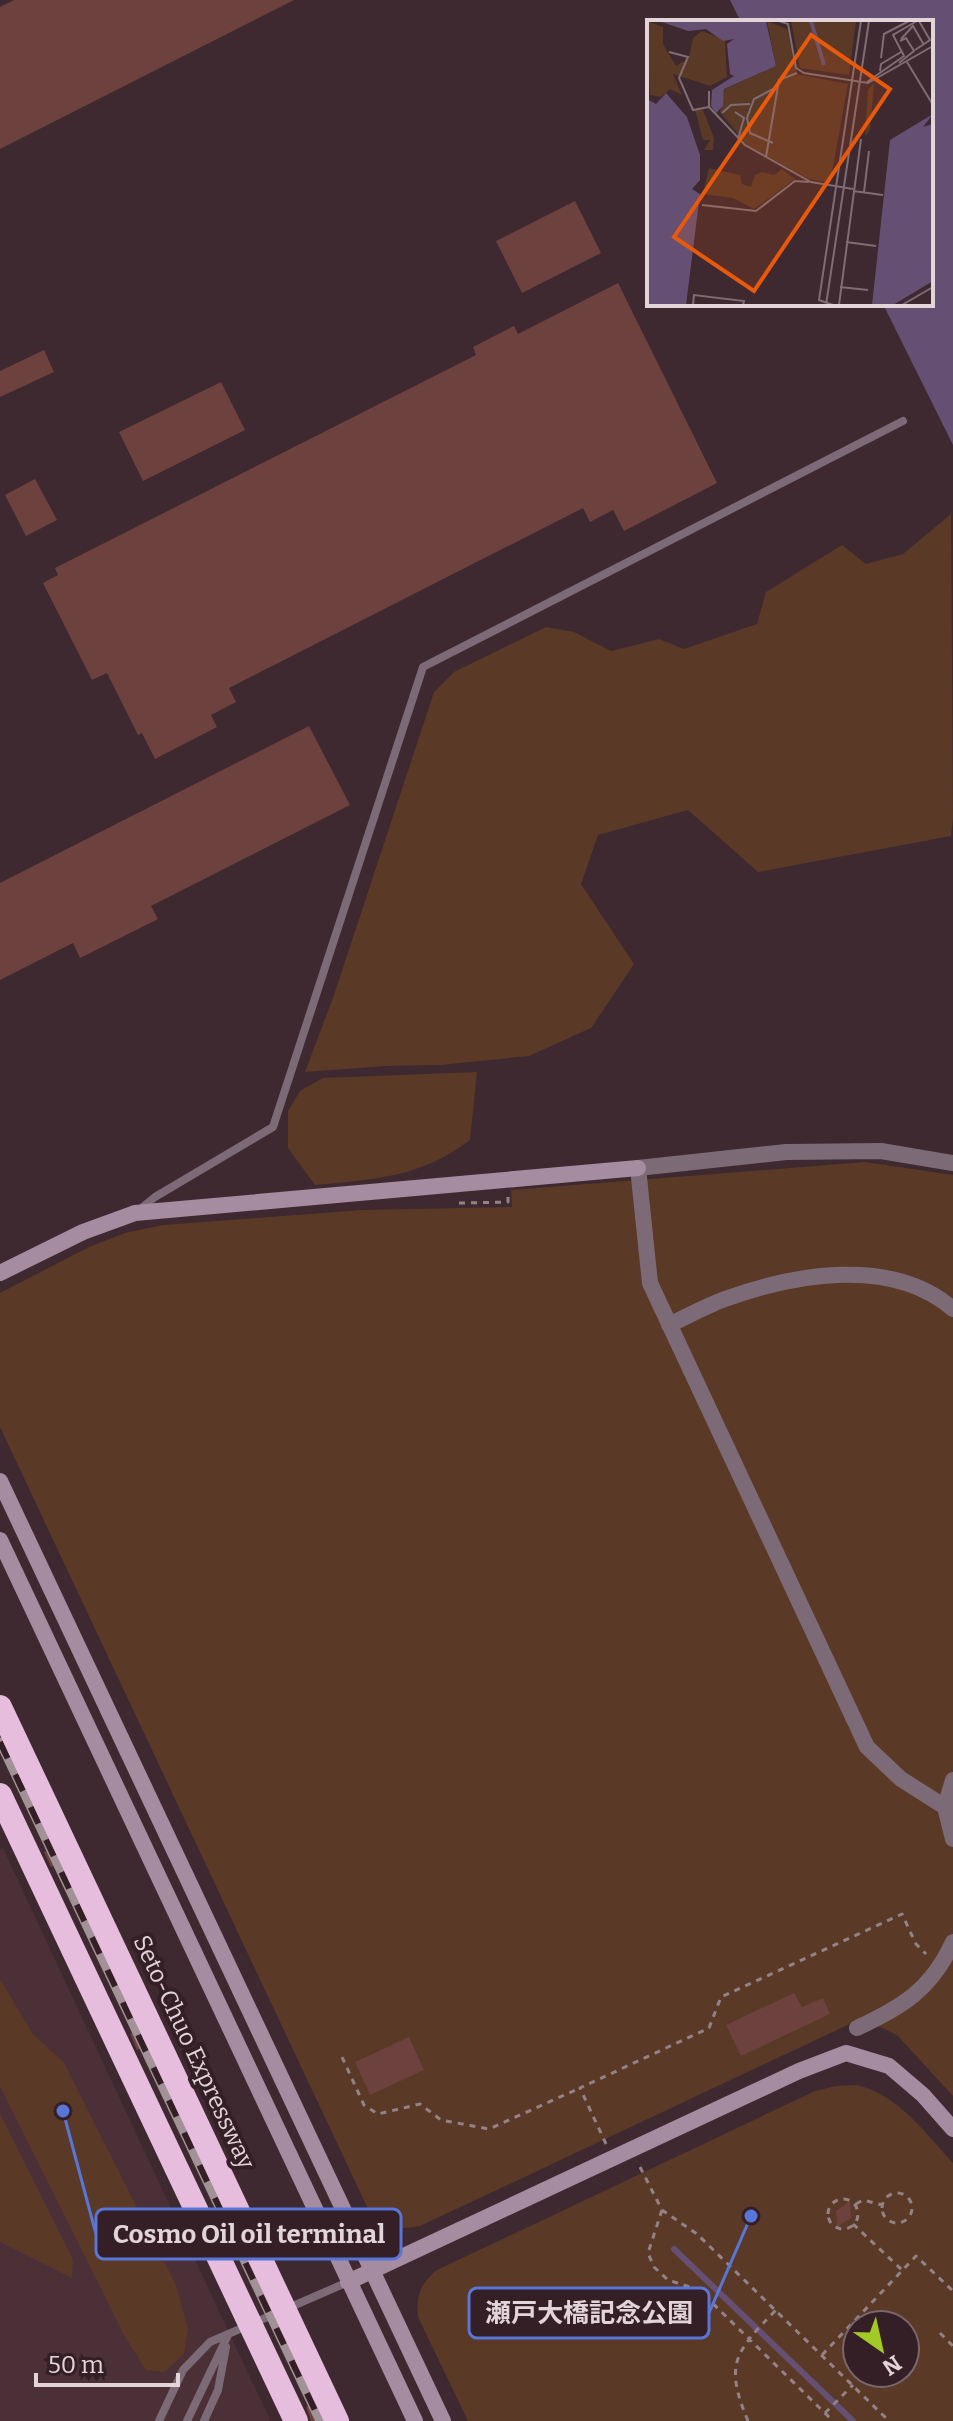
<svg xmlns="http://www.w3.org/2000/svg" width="953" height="2421" font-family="Bitter,'Noto Sans JP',serif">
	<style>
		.built { fill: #4c3038 }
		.green { fill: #5a3927; fill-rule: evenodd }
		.water { fill: #655074 }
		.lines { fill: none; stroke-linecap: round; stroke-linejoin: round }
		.stream { stroke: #655074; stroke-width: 6 }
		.building { fill: #6d413e }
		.path { stroke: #938387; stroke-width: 3; stroke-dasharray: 6 6; stroke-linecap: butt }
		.lane { stroke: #7c6b77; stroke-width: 8 }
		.street { stroke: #7c6b77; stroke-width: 16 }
		.secondary { stroke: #a68ca0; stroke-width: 16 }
		.rail-casing { stroke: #a29196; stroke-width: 9 }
		.rail { stroke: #331f25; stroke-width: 6; stroke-dasharray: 18; stroke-linecap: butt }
		.highway-bridge { stroke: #e6bddc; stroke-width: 24 }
		.labels { text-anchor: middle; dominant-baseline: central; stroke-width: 8; stroke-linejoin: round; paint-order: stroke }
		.street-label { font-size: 24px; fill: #e2d4d8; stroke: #331f25 }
		.inset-river { fill: none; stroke: #655074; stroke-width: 4 }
		.inset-road { fill: none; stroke: #7f6d73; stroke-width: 2 }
		.view { fill: #e8590c; fill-opacity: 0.15; stroke: #e8590c; stroke-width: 4 }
		.inset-edge { fill: none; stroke: #e2d4d8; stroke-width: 4 }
		.leader { fill: none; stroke: #5876d8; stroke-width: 3 }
		.callout-dot { fill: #5876d8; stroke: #331f25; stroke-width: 3 }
		.callout { fill: #331f25; stroke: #5876d8; stroke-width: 3 }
		.callout-label { font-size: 26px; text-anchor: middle; font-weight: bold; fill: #e2d4d8 }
	</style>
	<rect width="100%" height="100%" fill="#3d292f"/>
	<path class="built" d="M3 1848 248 2373 271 2421H0V1849Z"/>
	<path class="green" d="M951 514 953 818 951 836 758 872 688 810 598 835 581 884 634 964 591 1028 529 1056 440 1065 386 1066 305 1072 334 995 434 692 454 672 546 627 574 632 611 651 659 639 684 649 757 624 766 592 842 545 866 564 903 554Z
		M477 1072 470 1140C420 1178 375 1179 315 1185L288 1148V1111L300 1091 323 1078Z
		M865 1162 953 1175V2096L897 2035 880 2027 852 2023 420 2226C398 2230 383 2229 369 2211L0 1427V1293L89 1247 125 1233 163 1225 362 1210 512 1207 511 1190Z
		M0 1979 32 2033 64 2063 176 2285 188 2329 184 2354 165 2372 146 2370 124 2335 0 2086Z
		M857 2085C899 2095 925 2133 953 2163V2421H468L418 2317C416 2295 420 2284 437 2270L815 2091 836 2086ZM857 2325H905V2373H857Z
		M0 2114 73 2260 72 2278 0 2242Z"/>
	<path class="water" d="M730 0H953V445L883 304H931V22H741Z"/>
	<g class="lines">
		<path class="stream" d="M674 2249 853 2421"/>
	</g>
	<path class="building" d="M14 0H294L0 149V7Z
		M575 201 601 253 522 293 496 241Z
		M618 283 717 483 624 531 613 510 590 522 583 508 229 688 236 702 211 715 217 727 155 759 142 733 138 735 107 673 92 680 43 583 58 575 55 568 476 355 473 347 514 326 518 334Z
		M44 350 54 372 0 397V371Z
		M221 382 245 430 143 481 119 432Z
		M35 479 57 520 26 536 5 495Z
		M309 726 350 805 151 906 158 919 80 958 73 943 0 980V883Z
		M50 1849 58 1864 51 1867 44 1852Z
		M794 1993 802 2007 823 1998 830 2014 741 2056 726 2025Z
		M136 2031 144 2046 137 2050 130 2034Z
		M409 2037 424 2070 370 2095 355 2062Z
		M850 2201 851 2218 837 2227 836 2211Z
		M312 2404 320 2420 317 2421H311L306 2407Z"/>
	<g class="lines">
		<path class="path" d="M459 1203 508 1202V1195
			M342 2057 364 2105 378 2114 420 2104 441 2120 489 2129 580 2088
			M606 2144 580 2088 709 2028 721 1997 902 1914 916 1944 926 1954
			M640 2167 662 2210 697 2234 889 2421
			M882 2208a15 15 0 1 1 30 0a15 15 0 1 1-30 0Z
			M828 2214a15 15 0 1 1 30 0a15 15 0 1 1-30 0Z
			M856 2204 863 2200 882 2205
			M662 2210 648 2253 654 2267 668 2280 699 2290 833 2421
			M853 2224 902 2270
			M940 2333 953 2346
			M822 2355 916 2256 953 2291
			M825 2413 853 2385
			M748 2421C724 2364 735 2352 776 2310"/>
		<path class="lane" d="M139 1210 155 1197 273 1127 423 667 903 421
			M159 2421 183 2370 210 2342 348 2282
			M187 2421 228 2335
			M204 2421 218 2390 226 2347"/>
		<path class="street" d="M953 1163 881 1151 786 1152 638 1168 650 1283 867 1747 901 1779 945 1807 953 1839
			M669 1325C688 1316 706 1306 725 1299 794 1274 892 1256 953 1309
			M945 1807 953 1780
			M857 2028C902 2007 931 1990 953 1942"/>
		<path class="secondary" d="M0 1273 83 1232 135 1213 638 1168
			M0 1481 443 2421
			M0 1540 415 2421
			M348 2282 799 2071 846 2053 889 2066 923 2095 953 2129"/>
		<defs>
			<path id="rail" d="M0 1742 320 2421"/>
		</defs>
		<use href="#rail" class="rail-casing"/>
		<use href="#rail" class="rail"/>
		<path class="highway-bridge" d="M0 1707 337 2421
			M0 1795 296 2421"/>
	</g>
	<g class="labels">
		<g class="street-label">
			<text transform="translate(194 2052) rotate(65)">Seto-Chuo Expressway</text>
		</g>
	</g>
	<g transform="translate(647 20)">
		<rect width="286" height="286" fill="#3d292f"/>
		<path d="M0 1 16 7V24L29 46 42 38 46 18 55 11 78 20 80 57 63 66 26 54 35 75 23 69 14 77 3 75ZM120 1 140 9 150 54 201 64 183 163 162 159 100 125 73 92 78 69 129 46ZM144 1H209L202 55 153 48ZM227 63 223 110 218 117 221 70ZM48 90H56L67 118 66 130H57L63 120H56ZM62 148 93 155 95 164 104 167 108 155 115 152 127 155 135 149 148 159 107 189 86 178 56 174Z" fill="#5a3927"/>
		<path d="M12 1H119L129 46 77 69 76 86 69 93 64 86 65 70 87 56 83 54 80 24 87 19 76 21 59 9 41 11ZM19 73 40 97 53 135V160L45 169 53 174 39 285H0V79L9 84ZM286 94 276 107 286 104V261L246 285H225L243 120Z" fill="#655074"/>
		<path class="inset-river" d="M164 1 177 45"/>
		<path class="inset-road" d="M132 1 141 4 149 48 157 53 221 63 286 26M254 19 266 6 277 25M268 30 283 20 272 1M22 32 41 37 32 58 46 90 62 87M234 38 237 14 262 1M260 42 286 85M252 43 267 31 259 18 253 21M233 51 234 44 254 32M220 62 257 36 246 15 270 1M62 71V87L98 125 164 162 206 169M88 92 97 98 91 119M75 93 84 85 103 84M126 123 103 113 100 98 107 79 130 67M119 137 132 60 150 53M206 171 236 175M217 172 222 131M55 185 109 191 148 161 162 162M199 222 229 226M193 267 221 270M46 285 47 275 97 281 96 285M179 285 222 1M186 285 172 280 214 1M192 285 214 119M255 285 286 267"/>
		<path class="view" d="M164 15 243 69 107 271 27 217Z"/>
		<rect width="286" height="286" class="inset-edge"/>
	</g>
	<path class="leader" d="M63 2111L96 2234M751 2216L709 2313"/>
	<g class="callout-dot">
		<circle cx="63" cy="2111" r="8"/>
		<circle cx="751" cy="2216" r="8"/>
	</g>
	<g class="callout">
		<rect x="96" y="2209" width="305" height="50" rx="8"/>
		<rect x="469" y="2288" width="240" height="50" rx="8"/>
	</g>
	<g class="callout-label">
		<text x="249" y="2243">Cosmo Oil oil terminal</text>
		<text x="589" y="2322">瀬戸大橋記念公園</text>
	</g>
	<g transform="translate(881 2349) rotate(146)"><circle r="38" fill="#331f25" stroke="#79676d" stroke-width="2"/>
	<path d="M0-6L14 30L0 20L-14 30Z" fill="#a3c926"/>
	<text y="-12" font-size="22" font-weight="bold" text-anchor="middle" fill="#e2d4d8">N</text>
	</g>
	<path d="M36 2373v12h142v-12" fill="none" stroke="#e2d4d8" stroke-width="4"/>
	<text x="48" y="2373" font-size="24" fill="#e2d4d8" stroke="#331f25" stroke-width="6" paint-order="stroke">50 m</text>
</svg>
